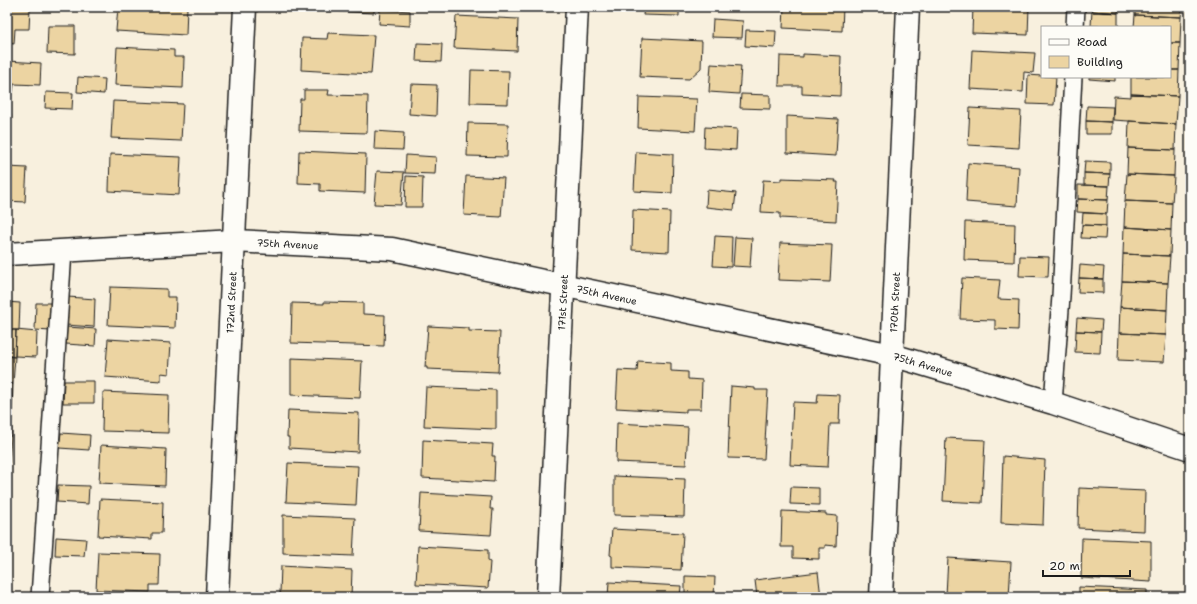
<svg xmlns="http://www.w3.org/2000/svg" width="1197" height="604" font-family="'Shantell Sans',sans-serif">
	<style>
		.building { fill: #ecd4a2; stroke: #1c1c1c }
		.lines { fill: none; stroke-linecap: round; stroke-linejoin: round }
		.service-casing { stroke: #1c1c1c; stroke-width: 20 }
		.minor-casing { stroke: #1c1c1c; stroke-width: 25 }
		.service { stroke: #fdfcf7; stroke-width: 17 }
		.minor { stroke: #fdfcf7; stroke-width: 22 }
		.labels { text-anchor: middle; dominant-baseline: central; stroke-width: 3; stroke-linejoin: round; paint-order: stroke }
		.street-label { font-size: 10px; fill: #1c1c1c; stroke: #fdfcf7 }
	</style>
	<rect width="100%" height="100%" fill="#f8f0de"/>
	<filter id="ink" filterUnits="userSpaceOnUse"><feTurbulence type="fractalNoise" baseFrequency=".025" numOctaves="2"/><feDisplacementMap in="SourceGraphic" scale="8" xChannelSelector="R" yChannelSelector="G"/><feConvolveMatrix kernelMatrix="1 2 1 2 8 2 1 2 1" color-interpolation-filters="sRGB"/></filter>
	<g filter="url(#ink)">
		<path class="building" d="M118 7H187L186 35 116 31Z
			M304 7H374V13L303 10Z
			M414 7H444V9Z
			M644 7H679V16L643 15Z
			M784 7H843L842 31 783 28Z
			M973 7H1029L1028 35 972 33Z
			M1092 7H1119L1118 13 1092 11Z
			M1135 7H1182L1181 17 1135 15Z
			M7 8 30 9 29 29H15L14 44 7 43Z
			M380 9 410 11V26L379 24Z
			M1092 11 1118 13V27L1091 26Z
			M1135 15 1181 17 1180 43H1170V27H1134Z
			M456 16 518 19 517 51 454 48Z
			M713 19 743 21 742 38 712 37Z
			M48 26H75V54L47 53Z
			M746 30 776 31 775 48 745 46Z
			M328 33 374 35 371 74 301 70 302 38 327 39Z
			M642 38 702 41 701 68 689 79 640 77Z
			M417 43 442 44 441 62 416 61Z
			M1170 43H1180L1179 70H1170Z
			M117 47 174 50V57H184L183 88 115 85Z
			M972 50 1035 53 1033 73 1024 72 1023 92 970 89Z
			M803 54 841 56 840 96 802 94V86H779L780 56 803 57Z
			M7 61 41 63 40 85 14 84 13 92 7 91Z
			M711 64 741 66 739 94 709 92Z
			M471 70 509 71 508 104 470 103Z
			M1170 70H1179L1178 96 1131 94V77H1170Z
			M1028 75 1056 77 1054 105 1027 104Z
			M78 77 105 79 104 94 77 92Z
			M1089 77H1115V81L1089 79Z
			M411 84 437 85 436 116 409 114Z
			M304 90H329L328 95 368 96 367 133 299 131 300 99H304Z
			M46 92 73 93 72 109 45 108Z
			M741 94 770 95V109L740 108Z
			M1131 94 1178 96 1176 124 1113 120 1114 96 1131 97Z
			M639 97 697 99 695 131 638 128Z
			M113 101 183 104 181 141 111 138Z
			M1087 106 1113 107 1112 122 1086 121Z
			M970 108 1021 111 1019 148 968 145Z
			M7 113 11 114 8 149H7Z
			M787 116 838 119 836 156 787 153Z
			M1086 121 1112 122V134H1086Z
			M1129 121 1176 124 1175 150 1128 148Z
			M468 123 508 124 507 157 467 156Z
			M705 127 737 129 736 150 704 148Z
			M375 131 404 133 403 150 374 149Z
			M1128 148 1175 150 1174 176 1127 174Z
			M299 151 366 154 365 193 320 191V184L298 183Z
			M636 152 673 154 672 193 634 191Z
			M110 154 181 157 179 195 109 191Z
			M406 155 436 157 435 174 405 173Z
			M1085 161 1110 162V174L1084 173Z
			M968 163 1019 167 1017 206 966 202Z
			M7 167 27 168 25 202 7 201Z
			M377 171 404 172 401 205 374 204Z
			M1084 173 1110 174 1109 186 1084 185Z
			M1127 174 1174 176 1172 203 1125 201Z
			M406 176 423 177 422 207H405Z
			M466 176 504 178 501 217 464 215Z
			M781 178 836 180 835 182H838L836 221 780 218V213L761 212 763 180 781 181Z
			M1078 185 1109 186 1108 200 1078 199Z
			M707 190 736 193 734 210 706 207Z
			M1078 199 1108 200 1107 214 1077 212Z
			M1125 201 1172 203 1171 230 1124 227Z
			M633 210 670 212 669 252 632 250Z
			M1083 213 1106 214V226L1082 225Z
			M965 222 1015 224 1014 262 964 260Z
			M1082 225 1106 226 1105 239 1081 238Z
			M1124 227 1171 230 1170 256 1123 254Z
			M715 236 732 237 731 267 713 266Z
			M735 237 752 238 750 267 733 266Z
			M780 243 832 245 830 282 778 280Z
			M1123 254 1170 256 1168 283 1122 281Z
			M1020 256 1049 257 1048 277 1019 276Z
			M1080 265 1104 267 1103 279 1079 278Z
			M962 278 1000 280 998 299 1019 300 1018 330 995 329V320L960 319Z
			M1079 278 1103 279V293L1078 292Z
			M1122 281 1168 283 1167 310 1120 307Z
			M110 287 167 289V297H176L175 328 108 325Z
			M68 297 95 299 94 327 66 325Z
			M7 302 20 303 19 330H7Z
			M324 302 363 303V314L385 315 384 346 291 343 292 303 324 304Z
			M36 303H52L51 331 35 330Z
			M1120 307 1167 310 1166 335 1119 333Z
			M1077 318 1102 320 1101 332 1076 331Z
			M428 326 469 328V331L500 332 498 372 427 369V367H425Z
			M67 327 96 329 95 346 66 344Z
			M7 330H16L15 357 7 356Z
			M16 330 37 332 36 357 15 356Z
			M1076 331 1101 332 1100 353 1075 352Z
			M1119 333 1166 335 1164 362 1118 360Z
			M108 339 171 343 169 374 161 373V381L105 377Z
			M7 356 15 357 13 384 7 383Z
			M291 358 362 361 360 398 291 395Z
			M638 361 671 363V371L688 372V379L702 380 701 409H686V412L616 408 618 370 637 371Z
			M64 381H94V403H63Z
			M7 383 13 384 12 410H7Z
			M731 386 755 388V390H768L764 459 728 458Z
			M426 387 496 390V429L424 426Z
			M103 392 169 395 168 433 102 431Z
			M818 394 840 395 839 424H830L828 467 790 465 793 402 817 403Z
			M7 410H12L11 436H7Z
			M288 410 359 413 358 452 289 448V437H287Z
			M617 423 688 427 686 465 616 462Z
			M61 433 90 435 89 450 59 448Z
			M7 436H11L9 463 7 462Z
			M946 438 985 440 982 503 943 501Z
			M423 440 493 444 492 456H495L494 482 422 478Z
			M101 445 166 449 165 486 99 483Z
			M1003 456 1045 460 1043 525 1001 523Z
			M288 463 358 466 356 505 286 502Z
			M7 476H9L8 503H7Z
			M614 476 685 479 684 517 614 515Z
			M58 485 89 486 88 504 57 502Z
			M791 487 819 488V505L790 504Z
			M1079 488 1145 491 1144 531 1078 528Z
			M421 493 491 497 490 509H493L491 535 419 531Z
			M100 499 163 502 162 533H152V539L98 536Z
			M782 511 826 513V515L837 516 836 546 825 545V548H819V559L793 558V547H781Z
			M283 515 355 518 353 556 283 553Z
			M612 529 683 533 681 570 612 567V556L610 555Z
			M56 537 86 539 84 556 55 555Z
			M1082 538 1151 541V582L1081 578Z
			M418 546 488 550V561L490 562 488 588 416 584Z
			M98 552 160 554 159 585H150V592L96 590Z
			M948 558 1011 562 1009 597 946 595Z
			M281 566 352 570 351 597H281V593H280Z
			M818 572 821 597H757L755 580Z
			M685 576 715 577 714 597H685Z
			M609 582 681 586 680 597H608Z
			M1079 587 1147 590V597H1079Z"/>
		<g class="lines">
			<defs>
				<path id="service" d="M1075 27 1076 7
					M1053 403 1061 296 1073 77
					M40 597 63 251"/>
				<g id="minor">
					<path id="s1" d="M7 254 234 241 392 249 892 355 1053 403 1190 449"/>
					<path id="s2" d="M217 597 245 7"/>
					<path id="s3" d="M548 597 577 7"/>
					<path id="s4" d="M881 597 908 7"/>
				</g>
			</defs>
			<use href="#service" class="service-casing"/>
			<use href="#minor" class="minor-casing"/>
			<use href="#service" class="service"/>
			<use href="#minor" class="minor"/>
		</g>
	</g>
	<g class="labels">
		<g class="street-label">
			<text stroke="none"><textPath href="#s1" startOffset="281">75th Avenue</textPath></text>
			<text stroke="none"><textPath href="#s1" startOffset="605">75th Avenue</textPath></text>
			<text stroke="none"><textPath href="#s2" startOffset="295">172nd Street</textPath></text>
			<text stroke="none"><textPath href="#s3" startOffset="295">171st Street</textPath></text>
			<text stroke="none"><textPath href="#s4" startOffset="295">170th Street</textPath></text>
			<text stroke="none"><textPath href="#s1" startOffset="929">75th Avenue</textPath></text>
		</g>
	</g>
	<rect width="1197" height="604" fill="none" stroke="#fdfcf7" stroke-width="24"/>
	<rect x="12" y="12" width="1173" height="580" fill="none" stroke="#1c1c1c" stroke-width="1.5" filter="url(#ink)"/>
	<rect x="1041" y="26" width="130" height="52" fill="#fdfcf7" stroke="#a3a29f"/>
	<rect x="1049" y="39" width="20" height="6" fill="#fdfcf7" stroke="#a3a29f"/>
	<text x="1077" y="46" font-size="12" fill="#1c1c1c">Road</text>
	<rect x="1049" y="56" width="20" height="12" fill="#ecd4a2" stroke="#a3a29f"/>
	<text x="1077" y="66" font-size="12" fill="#1c1c1c">Building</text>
	<path d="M1043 570v6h87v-6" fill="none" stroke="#1c1c1c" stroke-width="2"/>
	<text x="1049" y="570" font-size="12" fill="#1c1c1c" stroke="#fdfcf7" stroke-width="3" paint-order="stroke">20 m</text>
</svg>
